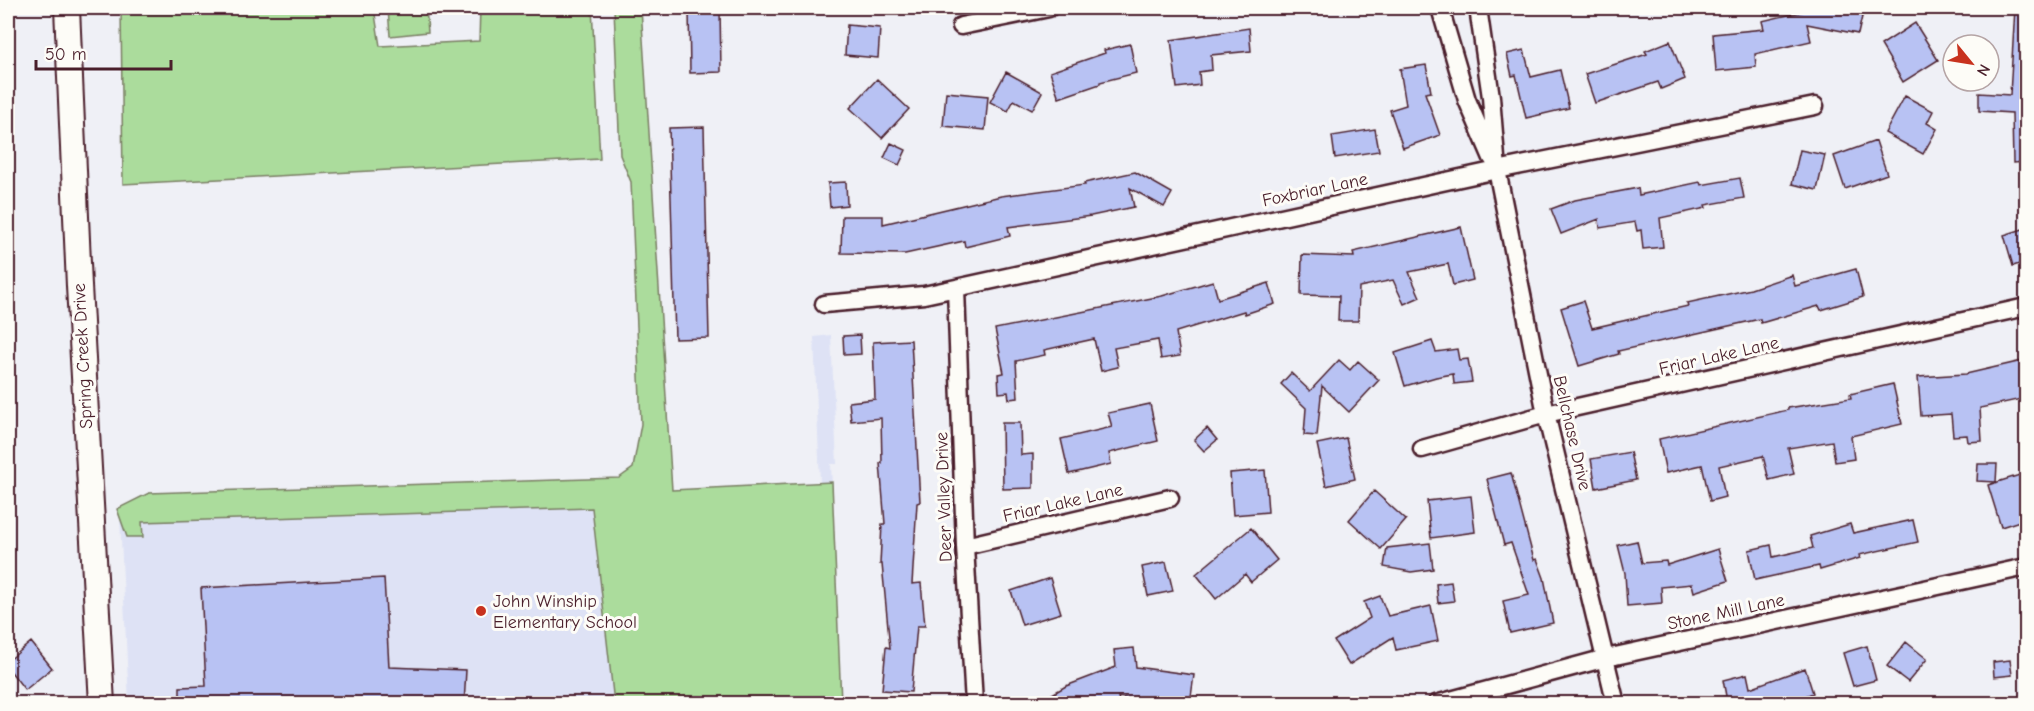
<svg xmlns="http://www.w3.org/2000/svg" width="2034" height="711" font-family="'Comic Neue',sans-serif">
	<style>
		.built { fill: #dee2f5 }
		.green { fill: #abdc9c; stroke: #7a7e64; stroke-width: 1.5 }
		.building { fill: #b8c2f3; stroke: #4a1f2b; stroke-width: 1.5 }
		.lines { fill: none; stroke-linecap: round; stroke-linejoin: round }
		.street-casing { stroke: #4a1f2b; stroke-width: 21 }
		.secondary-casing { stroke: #4a1f2b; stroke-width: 28 }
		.street { stroke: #fdfcf7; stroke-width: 16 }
		.secondary { stroke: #fdfcf7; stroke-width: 24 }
		.poi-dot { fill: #c8321e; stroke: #fdfcf7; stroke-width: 2 }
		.labels { text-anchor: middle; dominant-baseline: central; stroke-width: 6; stroke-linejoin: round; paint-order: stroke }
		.street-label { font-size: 18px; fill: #4a1f2b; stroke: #fdfcf7 }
		.poi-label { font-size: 18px; fill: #4a1f2b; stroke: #fdfcf7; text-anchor: start }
	</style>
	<rect width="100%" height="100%" fill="#eff0f6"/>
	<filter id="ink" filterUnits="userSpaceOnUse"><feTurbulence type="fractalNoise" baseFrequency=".0167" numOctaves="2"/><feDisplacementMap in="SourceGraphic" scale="12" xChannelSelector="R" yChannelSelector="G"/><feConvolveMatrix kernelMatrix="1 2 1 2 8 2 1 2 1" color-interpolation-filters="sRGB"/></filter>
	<g filter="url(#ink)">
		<path class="built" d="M831 335 837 464H831L841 703H129L120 518 820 483 814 337Z"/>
		<path class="green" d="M121 8H374L380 46 479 41 480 8H592L600 159 123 184Z
			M388 8H426L428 32 390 36Z
			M614 8H641L672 490 832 482 841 703H614L592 508 142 522 143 537H127L117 509 149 493 619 478 633 468 641 424 631 182 620 155Z"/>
		<path class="building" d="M689 8H720L721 72 690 73Z
			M1818 8H1864L1858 34 1807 24 1811 41 1755 54 1756 67 1716 71 1713 34 1764 29 1762 21Z
			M2015 8H2026V162L2013 163 2012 113 1979 111V93L2010 95Z
			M1915 23 1938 60 1903 82 1881 45Z
			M847 25 880 28 878 58 845 55Z
			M1249 28 1251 51 1211 55 1212 70 1199 72 1200 85 1177 88 1171 40Z
			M1670 41 1685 79 1661 89 1658 82 1595 103 1585 74 1647 54 1645 51Z
			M1130 44 1136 73 1100 82V84L1059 98 1050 72 1105 53 1104 50Z
			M1524 50 1531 77 1560 70 1569 108 1526 118 1516 75 1512 76 1507 54Z
			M1426 65 1431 92 1425 93 1440 135 1403 148 1390 110 1406 105 1400 69Z
			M1006 72 1042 92 1032 110 1014 100 1008 111 990 102Z
			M877 79 909 109 882 138 850 108Z
			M946 92 988 96 985 130 943 126Z
			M1905 96 1933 111 1927 123 1937 129 1923 154 1885 133Z
			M704 127 709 338 675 339 669 128Z
			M1375 129 1379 151 1335 158 1332 136Z
			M1876 141 1887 174 1845 189 1834 156Z
			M891 143 906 150 899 165 884 158Z
			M1800 150 1825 155 1817 190 1792 184Z
			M1135 172 1172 193 1164 207 1130 188 1134 207 1091 216 1008 227 1010 236 965 247 964 241 905 254 841 253 842 216H883V224L1001 196 1085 185 1084 183Z
			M1740 178 1744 198 1705 205 1706 208 1660 218 1663 247 1643 249 1641 230 1637 231 1635 222 1600 228 1599 219 1561 234 1551 209 1575 200 1638 188 1639 195 1700 182 1701 185Z
			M846 182 847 205 830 207 828 183Z
			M1461 227 1473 280 1453 285 1448 264 1409 272 1420 297 1404 304 1393 280 1359 287 1358 321H1338L1339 296 1301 295 1302 255 1354 257 1353 252Z
			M2026 228V262L2013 266 2004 235Z
			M1856 269 1863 297 1821 310 1819 306 1761 323 1760 319 1618 351 1619 354 1579 366 1561 308 1583 301 1592 328 1688 306 1687 303 1751 289 1792 275 1795 286Z
			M1213 281 1218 299 1269 283 1275 304 1245 314 1244 311 1176 332 1180 356 1161 359 1158 340 1114 348 1118 367 1101 371 1094 339 1044 350 1045 355 1016 361 1018 398 1009 399 1008 392 999 393 998 374 1004 373 995 329 1162 296Z
			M860 335 861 354 844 355 843 336Z
			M911 340 920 502 917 503 912 584 921 583 925 626H917L911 692 882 690 886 647 890 648 882 564H880L882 524H885L880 463H882L881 418 851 421 849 402 875 399 873 342Z
			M1432 341 1436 352 1457 349 1459 360 1468 359 1472 382 1454 384 1453 374 1436 377 1405 386 1395 353Z
			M1339 360 1350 370 1358 361 1379 380 1349 412 1322 386 1317 436 1304 435 1306 408 1281 384 1291 373 1310 391Z
			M2022 361 2026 384V398L1980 408 1982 441 1968 442 1967 435 1953 436 1951 414 1921 416 1918 377 1966 374Z
			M1893 384 1902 424 1851 436 1854 459 1835 462 1832 441 1788 448 1794 474 1769 480 1763 456 1719 466 1725 497 1710 501 1702 465 1666 473 1659 439 1788 410V408L1851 398 1850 394Z
			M1150 404 1158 441 1109 453 1111 464 1069 474 1061 439 1112 427 1108 413Z
			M1002 423H1020L1021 455 1033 454V488L1003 489Z
			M1207 428 1217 440 1204 451 1194 440Z
			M1346 438 1355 479 1326 486 1317 444Z
			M1630 452 1636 480 1596 488 1591 459Z
			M1978 464H1997L1996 482 1977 481Z
			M1265 470 1268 512 1233 515 1230 473Z
			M1511 473 1534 560 1537 559 1544 578 1553 623 1510 633 1503 601 1529 595 1511 543 1504 545 1487 479Z
			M2026 473V519L2001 527 1988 485Z
			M1374 491 1406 520 1381 549 1349 520Z
			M1471 496 1475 532 1431 538 1427 501Z
			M1913 520 1918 542 1859 555 1860 558 1820 570 1819 566 1755 580 1749 550 1771 545 1773 557 1813 548 1810 536 1850 524 1853 533Z
			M1251 528 1277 560 1251 582 1245 574 1216 599 1196 574Z
			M1637 541 1642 563 1666 561 1667 565 1718 549 1728 581 1694 592 1692 584 1661 587 1662 603 1627 606 1625 573 1618 545Z
			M1430 543 1433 569 1411 572 1384 567 1387 548Z
			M1166 562 1173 591 1148 596 1142 567Z
			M384 578 389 667 466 670 464 704H180V687L206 686 201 588Z
			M1050 578 1061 613 1022 625 1011 591Z
			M1451 582 1454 601 1438 603 1436 584Z
			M1380 596 1388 616 1431 606 1438 641 1396 650 1393 637 1349 665 1334 641 1370 618 1364 602Z
			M31 642 52 668 25 690 8 668V661Z
			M1906 642 1927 659 1908 682 1887 666Z
			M1867 646 1876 680 1853 686 1843 653Z
			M1134 648 1136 667 1194 675 1190 704H1163L1118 697 1120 704H1035L1066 686 1116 667 1114 650Z
			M2010 660 2012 675 1994 677 1993 662Z
			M1805 668 1813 693 1785 704H1712V702L1726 696 1723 680 1747 674 1750 688Z"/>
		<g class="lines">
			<defs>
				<path id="street" d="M1440 8 1467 100 1492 158
					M1478 8 1491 97 1497 170 1546 414 1616 704
					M961 26 1049 8
					M956 288 965 546 974 704
					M824 304 924 295 1497 170 1815 106
					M1422 449 1546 414 2026 307
					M965 546 1170 498
					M1436 704 1606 658 2026 567"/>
				<path id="secondary" d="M67 8 79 286 102 704"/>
			</defs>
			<use href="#street" class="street-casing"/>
			<use href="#secondary" class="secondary-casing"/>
			<use href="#street" class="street"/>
			<use href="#secondary" class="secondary"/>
		</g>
	</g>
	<circle class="poi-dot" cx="481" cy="611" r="6"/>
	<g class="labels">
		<g class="street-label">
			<text transform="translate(1315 190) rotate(-12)">Foxbriar Lane</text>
			<text transform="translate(83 356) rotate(-93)">Spring Creek Drive</text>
			<text transform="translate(1719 356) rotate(-13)">Friar Lake Lane</text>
			<text transform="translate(1572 433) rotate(77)">Bellchase Drive</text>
			<text transform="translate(944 497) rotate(-92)">Deer Valley Drive</text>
			<text transform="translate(1063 503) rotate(-13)">Friar Lake Lane</text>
			<text transform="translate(1726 612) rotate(-12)">Stone Mill Lane</text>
		</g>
		<g class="poi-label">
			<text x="493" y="601">John Winship<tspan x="493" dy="21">Elementary School</tspan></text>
		</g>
	</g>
	<rect width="2034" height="711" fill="none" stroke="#fdfcf7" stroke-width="30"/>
	<rect x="15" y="15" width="2004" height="681" fill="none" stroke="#4a1f2b" stroke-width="2" filter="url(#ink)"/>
	<g transform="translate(1971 63) rotate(120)"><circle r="28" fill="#fdfcf7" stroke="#b5a4a5" stroke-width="1.5"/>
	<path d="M0-4.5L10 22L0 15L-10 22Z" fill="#c8321e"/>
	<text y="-9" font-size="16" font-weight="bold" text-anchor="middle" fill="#4a1f2b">N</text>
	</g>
	<path d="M36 60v9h135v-9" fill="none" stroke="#4a1f2b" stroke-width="3"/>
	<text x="45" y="60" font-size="18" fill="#4a1f2b" stroke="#fdfcf7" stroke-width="4.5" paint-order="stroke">50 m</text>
</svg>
